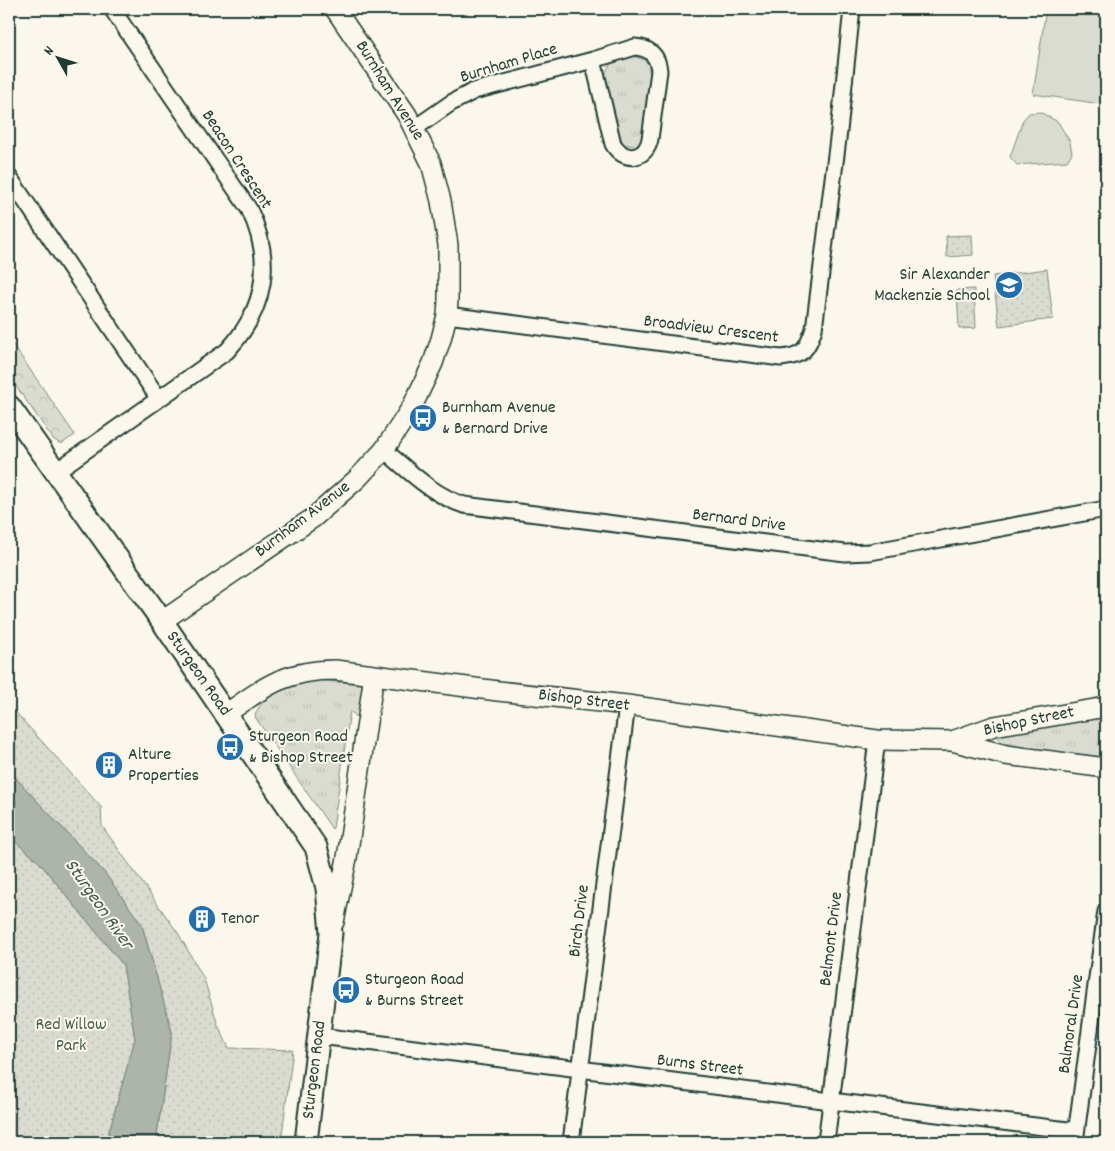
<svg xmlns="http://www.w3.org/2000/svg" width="1115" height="1151" font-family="Dekko,sans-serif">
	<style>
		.grass { fill: url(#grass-tufts); stroke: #7d8c82 }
		.forest { fill: url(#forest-crowns); stroke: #7d8c82 }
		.park { fill: url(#park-dots); stroke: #7d8c82 }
		.garden { fill: #dbdcd1; stroke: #7d8c82 }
		.water { fill: #adb4aa; stroke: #74847b }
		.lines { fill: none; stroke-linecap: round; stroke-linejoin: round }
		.minor-casing { stroke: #1f3d34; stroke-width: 19 }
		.tertiary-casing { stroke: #1f3d34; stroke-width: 22 }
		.secondary-casing { stroke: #1f3d34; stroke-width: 25 }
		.minor { stroke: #fbf7ec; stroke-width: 15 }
		.tertiary { stroke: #fbf7ec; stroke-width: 19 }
		.secondary { stroke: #fbf7ec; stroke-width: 21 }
		.labels { text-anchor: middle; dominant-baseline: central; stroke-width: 4; stroke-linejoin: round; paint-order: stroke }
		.street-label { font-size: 18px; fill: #1f3d34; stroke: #fbf7ec }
		.poi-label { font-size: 18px; fill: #1f3d34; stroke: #fbf7ec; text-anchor: start }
		.park-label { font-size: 18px; fill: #455d53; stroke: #fbf7ec }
		.water-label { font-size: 19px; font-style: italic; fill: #425b52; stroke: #fbf7ec }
	</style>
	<defs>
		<pattern id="grass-tufts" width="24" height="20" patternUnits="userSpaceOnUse" patternTransform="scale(1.25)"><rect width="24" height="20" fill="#dbdcd1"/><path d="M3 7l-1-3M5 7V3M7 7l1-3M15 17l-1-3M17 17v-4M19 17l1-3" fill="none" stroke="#bcbeb4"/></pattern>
		<pattern id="forest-crowns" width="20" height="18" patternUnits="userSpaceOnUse" patternTransform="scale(1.25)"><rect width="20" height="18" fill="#dbdcd1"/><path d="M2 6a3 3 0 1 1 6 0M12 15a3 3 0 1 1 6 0" fill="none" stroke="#bcbeb4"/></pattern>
		<pattern id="park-dots" width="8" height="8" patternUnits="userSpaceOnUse" patternTransform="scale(1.25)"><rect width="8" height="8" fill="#dbdcd1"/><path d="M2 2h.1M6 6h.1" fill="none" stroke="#bcbeb4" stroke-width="1.8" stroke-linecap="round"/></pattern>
	</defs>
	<rect width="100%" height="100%" fill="#fbf7ec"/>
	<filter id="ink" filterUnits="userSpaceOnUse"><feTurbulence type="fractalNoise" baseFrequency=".02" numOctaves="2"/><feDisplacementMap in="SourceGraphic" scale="10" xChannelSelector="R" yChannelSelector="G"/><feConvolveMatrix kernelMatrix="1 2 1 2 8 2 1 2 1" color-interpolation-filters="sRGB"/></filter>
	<g filter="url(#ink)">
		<path class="grass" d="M632 56C640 57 648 61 651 69 655 82 646 122 644 138 639 145 633 147 624 144L619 136 605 77C607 62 618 58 632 56Z
			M314 680 365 684 360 720 350 711 333 828 332 829 255 717C258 695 295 684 314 680Z
			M1100 717 1106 719V755L1102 757 1003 745 999 740V737L1004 734Z"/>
		<path class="forest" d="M9 339 75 435 61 444 53 439 9 376Z"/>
		<path class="park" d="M972 235 973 255 947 257 946 236Z
			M1047 269 1053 319 999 326 993 276Z
			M974 289 976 328 959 329 957 290Z
			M9 705 101 807 102 826 178 933 204 979 218 1025 229 1048 293 1050 281 1142H156L172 1032 142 925 104 872 9 771Z
			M9 836 39 862 123 965 135 1039 106 1142H9Z"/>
		<path class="garden" d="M1046 9H1106V69L1101 104 1033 94Z
			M1040 112 1058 122 1070 142 1072 153 1067 161 1017 165 1010 157 1023 120 1029 113Z"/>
		<path class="water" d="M9 771 104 872 142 925 172 1032 156 1142H106L135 1039 123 965 39 862 9 836Z"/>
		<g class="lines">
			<defs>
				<path id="minor" d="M415 128 451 103 474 91 593 60 635 47C650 48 658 56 659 71L650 139C646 160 624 163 613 144L593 60
					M9 177 159 399
					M447 315 781 358C804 356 807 349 814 329L839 131 852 9
					M384 450C408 470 432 495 464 505L845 553 870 552 1106 509
					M55 472 227 351C266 309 274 261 249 209L112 9
					M320 1036 831 1101 1076 1131
					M571 1142 627 705
					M826 1142 877 740
					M1075 1142 1106 911"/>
				<path id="tertiary" d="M162 621 313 518 357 479 384 450 412 407 433 363 441 339 447 315 448 301V245L441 201 431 163 407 115 335 9
					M226 714C264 687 285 670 335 670L498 691 627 705 877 740 952 741 1006 755 1106 768
					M952 741 994 726 1106 707
					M334 922 347 858 374 675"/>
				<path id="secondary" d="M9 406 162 621 316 847 327 888 331 933 306 1142"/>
			</defs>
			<use href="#minor" class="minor-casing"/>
			<use href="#tertiary" class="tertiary-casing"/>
			<use href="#secondary" class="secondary-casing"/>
			<use href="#minor" class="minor"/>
			<use href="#tertiary" class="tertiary"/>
			<use href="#secondary" class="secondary"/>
		</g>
	</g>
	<defs>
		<symbol id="school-disc" viewBox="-11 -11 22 22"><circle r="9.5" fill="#1f6fb2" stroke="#fbf7ec"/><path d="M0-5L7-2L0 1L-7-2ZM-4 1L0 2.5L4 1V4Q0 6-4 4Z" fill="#fff"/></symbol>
		<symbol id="bus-disc" viewBox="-11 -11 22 22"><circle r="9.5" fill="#1f6fb2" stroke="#fbf7ec"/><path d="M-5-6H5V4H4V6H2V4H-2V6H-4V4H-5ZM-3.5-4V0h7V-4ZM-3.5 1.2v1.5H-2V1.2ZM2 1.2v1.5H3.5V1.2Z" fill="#fff"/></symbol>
		<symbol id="building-disc" viewBox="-11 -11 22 22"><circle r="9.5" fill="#1f6fb2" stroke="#fbf7ec"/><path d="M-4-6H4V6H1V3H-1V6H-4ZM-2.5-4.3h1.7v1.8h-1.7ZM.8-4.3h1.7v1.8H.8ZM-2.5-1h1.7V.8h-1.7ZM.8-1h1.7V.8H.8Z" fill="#fff"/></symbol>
	</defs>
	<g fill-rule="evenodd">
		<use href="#school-disc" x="993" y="269" width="32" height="32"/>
		<use href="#bus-disc" x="407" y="402" width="32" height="32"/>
		<use href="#bus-disc" x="214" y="731" width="32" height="32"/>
		<use href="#building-disc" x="93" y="749" width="32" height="32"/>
		<use href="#building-disc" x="186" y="903" width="32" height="32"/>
		<use href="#bus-disc" x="330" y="974" width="32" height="32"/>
	</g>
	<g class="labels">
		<g class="street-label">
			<text transform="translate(509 64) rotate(-17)">Burnham Place</text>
			<text transform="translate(389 91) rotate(58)">Burnham Avenue</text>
			<text transform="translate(236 160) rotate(57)">Beacon Crescent</text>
			<text transform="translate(711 330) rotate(7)">Broadview Crescent</text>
			<text transform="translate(303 520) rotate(-37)">Burnham Avenue</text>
			<text transform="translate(739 521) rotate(7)">Bernard Drive</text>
			<text transform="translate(198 674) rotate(55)">Sturgeon Road</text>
			<text transform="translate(584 701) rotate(7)">Bishop Street</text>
			<text transform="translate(1029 722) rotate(-12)">Bishop Street</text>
			<text transform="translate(580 921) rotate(-83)">Birch Drive</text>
			<text transform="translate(832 939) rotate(-83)">Belmont Drive</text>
			<text transform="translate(1072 1024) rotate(-82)">Balmoral Drive</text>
			<text transform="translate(700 1066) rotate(7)">Burns Street</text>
			<text transform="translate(315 1070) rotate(-83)">Sturgeon Road</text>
		</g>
		<g class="poi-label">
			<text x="990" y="275" text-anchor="end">Sir Alexander<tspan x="990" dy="21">Mackenzie School</tspan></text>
			<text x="442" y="408">Burnham Avenue<tspan x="442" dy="21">&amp; Bernard Drive</tspan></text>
			<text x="249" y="737">Sturgeon Road<tspan x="249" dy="21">&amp; Bishop Street</tspan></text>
			<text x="128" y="755">Alture<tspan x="128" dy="21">Properties</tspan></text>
			<text x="221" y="919">Tenor</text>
			<text x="365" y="980">Sturgeon Road<tspan x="365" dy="21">&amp; Burns Street</tspan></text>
		</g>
		<g class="park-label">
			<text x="71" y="1025">Red Willow<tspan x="71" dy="21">Park</tspan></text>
		</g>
		<g class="water-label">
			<text transform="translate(98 905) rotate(55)">Sturgeon River</text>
		</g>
	</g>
	<rect width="1115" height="1151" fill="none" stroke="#fbf7ec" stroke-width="30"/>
	<rect x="15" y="15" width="1085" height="1121" fill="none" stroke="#1f3d34" stroke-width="2" filter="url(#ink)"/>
	<g transform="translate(58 58) rotate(309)" stroke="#fbf7ec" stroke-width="4" paint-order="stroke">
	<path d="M0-4L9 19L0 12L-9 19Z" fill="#1f3d34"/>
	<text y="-8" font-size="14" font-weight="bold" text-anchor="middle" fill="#1f3d34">N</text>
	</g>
</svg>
